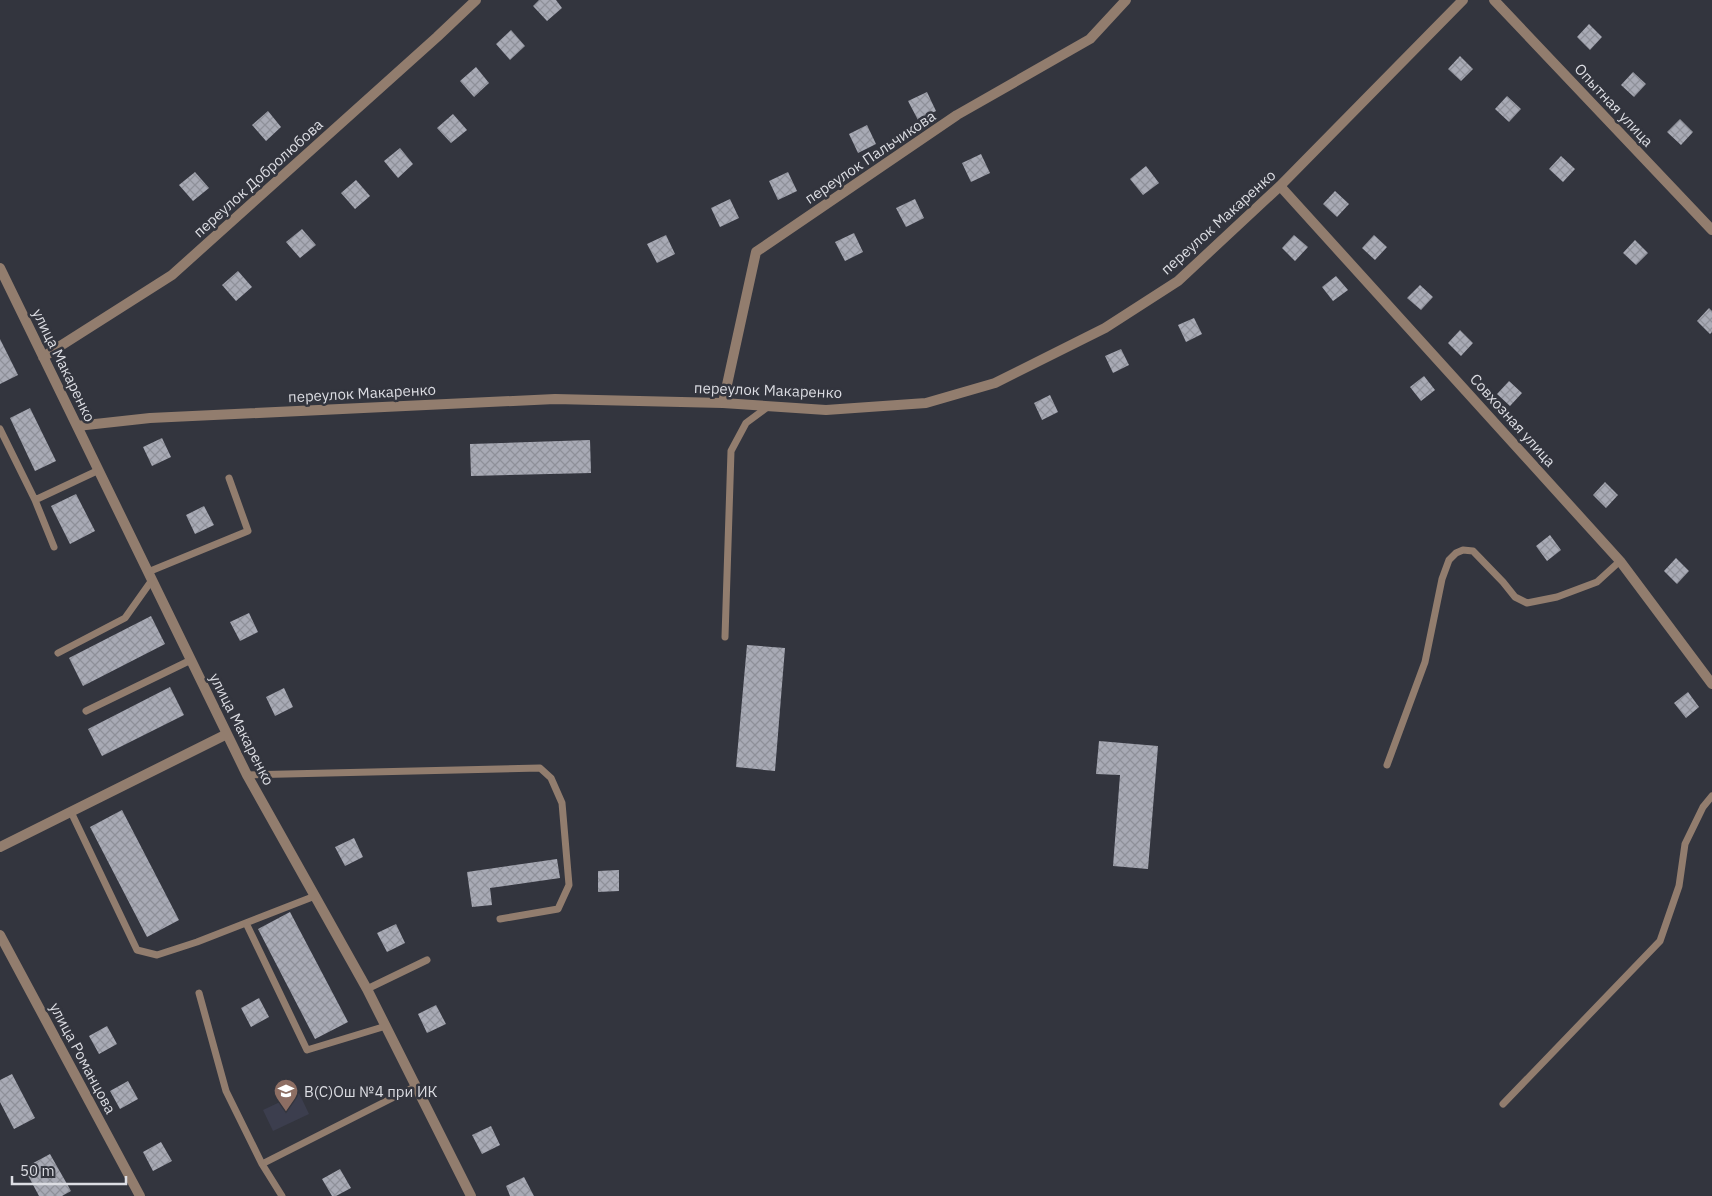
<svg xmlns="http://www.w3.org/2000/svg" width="1712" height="1196" font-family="'IBM Plex Sans',sans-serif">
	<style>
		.built { fill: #3c3e4e }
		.building { fill: url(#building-cross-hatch) }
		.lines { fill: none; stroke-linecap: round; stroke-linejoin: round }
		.lane { stroke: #927d6e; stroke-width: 7 }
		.street { stroke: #927d6e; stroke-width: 10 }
		.labels { text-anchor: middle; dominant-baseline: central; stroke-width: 5; stroke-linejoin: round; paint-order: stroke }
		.street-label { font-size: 15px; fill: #dcdde3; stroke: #33353e }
		.poi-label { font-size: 15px; fill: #dcdde3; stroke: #33353e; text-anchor: start }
	</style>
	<defs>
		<pattern id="building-cross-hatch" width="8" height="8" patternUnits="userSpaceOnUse" patternTransform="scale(1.25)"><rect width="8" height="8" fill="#a8aab5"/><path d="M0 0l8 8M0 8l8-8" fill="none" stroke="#8e9099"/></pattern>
	</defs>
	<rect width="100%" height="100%" fill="#33353e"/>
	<path class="built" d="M299 1093 309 1114 273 1131 263 1110Z"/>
	<path class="building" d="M539 0H556L562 8 547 21 533 6Z
		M1589 24 1602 37 1590 50 1577 37Z
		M511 30 525 46 510 60 496 44Z
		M1460 56 1473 69 1461 81 1448 69Z
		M476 67 489 83 474 97 460 81Z
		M1633 72 1646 84 1634 97 1621 85Z
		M927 92 936 111 918 120 908 101Z
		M1507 96 1521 109 1509 122 1495 109Z
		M268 111 281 127 266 141 252 125Z
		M453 114 467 130 451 143 437 128Z
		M1680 119 1693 132 1681 145 1667 132Z
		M867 125 876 144 858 153 849 134Z
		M400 148 413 164 398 178 384 161Z
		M981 154 990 173 971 182 962 163Z
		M1561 156 1575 169 1563 182 1549 169Z
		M1146 166 1159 183 1143 195 1130 179Z
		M195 172 209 188 193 201 179 185Z
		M788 172 797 191 778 200 769 181Z
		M356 180 370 196 355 209 341 193Z
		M1335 191 1349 204 1337 217 1323 204Z
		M730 199 739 218 720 227 711 208Z
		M915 199 924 218 906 227 896 208Z
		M302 229 316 245 300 258 286 242Z
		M854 233 863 252 845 261 835 242Z
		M666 235 675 254 657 263 647 244Z
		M1294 235 1308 247 1295 261 1282 248Z
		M1374 235 1387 247 1375 260 1362 248Z
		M1635 240 1648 253 1636 265 1623 253Z
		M238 271 252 287 236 301 222 285Z
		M1336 276 1348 290 1333 301 1322 287Z
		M1420 285 1433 297 1421 310 1407 298Z
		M1709 308 1712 311V332L1710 334 1697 321Z
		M1194 318 1202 334 1186 342 1178 325Z
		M1460 330 1473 343 1461 356 1448 343Z
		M0 339 18 375 0 384Z
		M1121 349 1129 365 1113 373 1105 356Z
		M1424 376 1435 390 1421 401 1410 387Z
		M1509 381 1522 393 1510 406 1497 394Z
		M1050 395 1058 412 1042 420 1034 403Z
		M30 408 56 461 35 471 10 418Z
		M162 438 171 457 152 466 143 447Z
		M590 440 591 473 471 476 470 444Z
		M1605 482 1618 495 1606 508 1593 495Z
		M76 494 95 531 70 544 51 506Z
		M204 506 214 525 195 534 186 515Z
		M1550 535 1561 550 1547 561 1536 546Z
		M1676 558 1689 571 1677 584 1664 571Z
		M249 613 258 632 240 641 230 622Z
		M151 616 165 644 83 686 69 658Z
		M747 645 785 648 775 771 736 767Z
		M170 687 184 715 102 756 88 729Z
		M284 688 293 707 275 716 266 697Z
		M1688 692 1699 707 1686 718 1674 703Z
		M1099 741 1158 746 1148 869 1113 866 1120 775 1096 774Z
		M122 810 179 920 147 937 90 827Z
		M354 838 363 857 345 866 335 847Z
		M557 859 560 878 490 888 492 905 472 907 467 872Z
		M619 870V891L598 892V871Z
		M290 912 348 1022 315 1039 258 929Z
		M396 924 405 943 387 952 377 933Z
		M259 998 269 1017 251 1027 241 1008Z
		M436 1005 446 1024 427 1033 418 1014Z
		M107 1026 117 1044 99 1054 89 1036Z
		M12 1074 35 1118 14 1129 0 1102V1080Z
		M128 1081 138 1099 120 1109 110 1091Z
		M491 1126 500 1145 482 1154 472 1135Z
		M161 1142 172 1161 153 1171 143 1152Z
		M50 1154 71 1191 62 1196H39L24 1168Z
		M340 1169 351 1188 336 1196H332L322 1179Z
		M524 1177 534 1196H510L506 1186Z"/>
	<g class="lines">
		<path class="lane" d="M0 429 35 500
			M54 547 35 500 99 470
			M148 572 248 531 229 478
			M725 637 731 451 746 423 769 406
			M58 653 125 618 152 580
			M86 711 191 660
			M1387 765 1425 662 1442 579 1449 560 1456 553 1463 550 1473 551 1503 582 1515 597 1527 603 1557 597 1597 582 1620 561
			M247 775 540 768 551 778 562 803 569 885 558 909 500 919
			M71 812 137 950 157 955 197 942 315 896
			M246 923 307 1050 386 1026
			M367 989 427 960
			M199 993 226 1091 262 1164 416 1086
			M1503 1104 1660 941 1679 886 1685 844 1703 807 1712 796
			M262 1164 282 1196"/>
		<path class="street" d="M1494 0 1712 230
			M1280 186 1620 561 1712 684
			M0 268 247 775 367 989 471 1196
			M43 357 172 275 437 37 476 0
			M723 403 756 252 957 115 1090 39 1126 0
			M77 426 150 418 555 399 723 403 826 410 926 403 995 383 1105 328 1178 281 1280 186 1463 0
			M0 847 227 734
			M0 935 140 1196"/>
	</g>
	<defs>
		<symbol id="school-pin" viewBox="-11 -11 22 30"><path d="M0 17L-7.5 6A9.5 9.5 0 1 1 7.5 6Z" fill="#8d6e63" stroke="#33353e"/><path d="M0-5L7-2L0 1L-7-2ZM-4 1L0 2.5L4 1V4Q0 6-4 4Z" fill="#fff"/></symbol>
	</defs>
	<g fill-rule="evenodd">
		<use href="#school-pin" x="272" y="1077" width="28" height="38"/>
	</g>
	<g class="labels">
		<g class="street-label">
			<text transform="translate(1614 105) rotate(47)">Опытная улица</text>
			<text transform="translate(870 157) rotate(-34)">переулок Пальчикова</text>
			<text transform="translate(258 178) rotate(-42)">переулок Добролюбова</text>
			<text transform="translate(1218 222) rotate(-42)">переулок Макаренко</text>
			<text transform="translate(64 365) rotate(64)">улица Макаренко</text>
			<text transform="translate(768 390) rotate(2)">переулок Макаренко</text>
			<text transform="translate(362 393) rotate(-3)">переулок Макаренко</text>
			<text transform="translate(1513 420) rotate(48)">Совхозная улица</text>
			<text transform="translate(242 729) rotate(63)">улица Макаренко</text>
			<text transform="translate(83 1058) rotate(62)">улица Романцова</text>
		</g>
		<g class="poi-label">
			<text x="304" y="1091">В(С)Ош №4 при ИК</text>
		</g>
	</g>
	<path d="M12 1176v8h114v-8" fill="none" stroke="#dcdde3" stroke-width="2.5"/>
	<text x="20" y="1176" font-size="15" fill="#dcdde3" stroke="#33353e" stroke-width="4" paint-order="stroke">50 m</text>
</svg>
